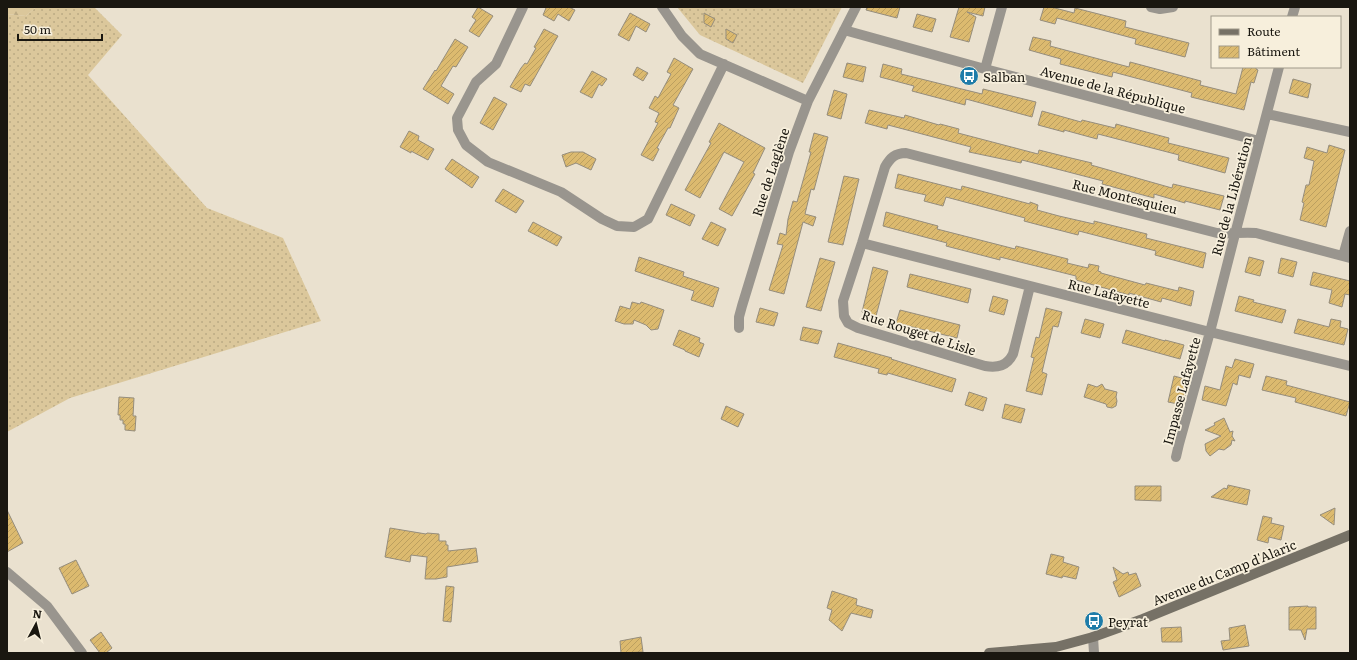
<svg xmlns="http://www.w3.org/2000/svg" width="1357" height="660" font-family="Literata,serif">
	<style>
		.grass { fill: url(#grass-dots) }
		.forest { fill: url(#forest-firs) }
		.building { fill: url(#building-hatch); stroke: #958d7d }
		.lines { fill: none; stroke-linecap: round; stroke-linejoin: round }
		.minor { stroke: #99958e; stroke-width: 10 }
		.secondary { stroke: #767166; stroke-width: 10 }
		.labels { text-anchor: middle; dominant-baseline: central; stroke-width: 3.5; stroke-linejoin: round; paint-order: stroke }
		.poi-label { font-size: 13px; fill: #1a1710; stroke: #f7efdc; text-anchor: start }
		.street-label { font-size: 13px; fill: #1a1710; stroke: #f7efdc }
	</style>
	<defs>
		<pattern id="grass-dots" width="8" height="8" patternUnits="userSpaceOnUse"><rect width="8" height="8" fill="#dbc79b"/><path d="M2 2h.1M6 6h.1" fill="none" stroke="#bbaa84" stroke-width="1.8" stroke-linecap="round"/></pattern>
		<pattern id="forest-firs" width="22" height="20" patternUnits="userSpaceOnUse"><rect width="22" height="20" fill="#dbc79b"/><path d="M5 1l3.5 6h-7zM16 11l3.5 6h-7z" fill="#bbaa84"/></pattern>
		<pattern id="building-hatch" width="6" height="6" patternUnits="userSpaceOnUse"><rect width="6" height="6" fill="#dcba6f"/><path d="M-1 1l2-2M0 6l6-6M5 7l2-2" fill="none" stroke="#bc9f5f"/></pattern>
	</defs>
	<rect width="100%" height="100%" fill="#eae1cf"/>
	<path class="grass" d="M36 7H94L122 35 88 75 207 208 283 238 321 321 70 398 7 432V14L26 16Z
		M677 7H842L803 83 700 35Z"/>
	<path class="forest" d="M7 7H36L26 16 7 14Z"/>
	<path class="building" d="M478 7 493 16 479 37 469 31 476 20 472 17Z
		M544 7H569L575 10 569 21 558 14 554 21 543 15 546 8Z
		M867 7H900L897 18 866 10Z
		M959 7H985L983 16 967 12 976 17 969 42 950 37Z
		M1044 7H1051L1074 13 1075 8 1126 21 1125 27 1189 43 1185 57 1135 44 1136 39 1057 18 1055 24 1040 20Z
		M630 13 650 24 646 32 636 26 629 41 618 35Z
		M704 13 715 19 711 27 704 23Z
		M917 14 936 19 932 32 913 27Z
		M544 29 558 36 530 86 525 84 521 92 510 87 521 68 525 63 527 64 536 48 534 47Z
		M726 29 737 35 733 43 726 39Z
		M1033 37 1051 41 1050 46 1129 67 1130 62 1201 81 1200 85 1236 94 1243 67H1256V69L1258 70 1254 83 1251 82 1244 110 1191 97 1192 93 1113 72 1112 77 1060 64 1061 59 1029 50Z
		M455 39 468 47 456 67 453 66 441 86 454 94 448 104 423 89 435 70 436 71Z
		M674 58 693 69 673 105 679 108 670 128H668L657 148 659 149 653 161 641 155 658 123 655 122 659 113 649 108 655 96 658 98 671 74 667 72Z
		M847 63 866 67 863 82 843 77Z
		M883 64 902 69 901 74 982 94 983 89 1036 102 1032 117 966 99 965 105 912 91 914 86 880 77Z
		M637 67 648 73 643 81 633 75Z
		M592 71 607 79 602 86 599 84 592 98 580 92Z
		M1293 79 1311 84 1308 98 1289 93Z
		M834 90 847 94 841 119 827 115Z
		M494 97 507 104 493 130 480 123Z
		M869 110 904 118 905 115 939 125 940 124 959 129 958 133 1038 154 1039 150 1071 158 1092 163 1091 165 1172 188 1173 184 1224 196 1220 210 1185 201V203L1154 194V198L1102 184 1103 181 1022 160 1021 163 969 152 971 147 907 130 888 125 887 129 865 123Z
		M1042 111 1081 122 1082 120 1115 128 1116 124 1169 138 1168 143 1229 158 1225 173 1178 160 1179 155 1098 134 1097 139 1064 130V132L1038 125Z
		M719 123 765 148 753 173 755 174 732 216 719 209 744 162 724 152 700 198 685 190 711 143 709 142Z
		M409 131 419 136 418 140 434 149 428 160 411 151V153L400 147Z
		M814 133 828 137 814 190 811 189 805 214 816 217 813 226 803 222 784 294 769 290 783 245 777 244 780 233 786 235 788 219 793 201 797 202 811 152H809Z
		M1329 145 1345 150 1326 227 1300 220 1304 203 1302 202 1306 185H1309L1314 161 1304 158 1307 147 1327 153Z
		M571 152H583L596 159 591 170 576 163 566 167 562 155Z
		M452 159 479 177 472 188 445 169Z
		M898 174 961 190 962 186 1030 204V202L1038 205 1037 210 1059 216 1094 224V221L1147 234 1146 238 1206 253 1203 268 1155 255 1156 251 1079 231 1078 235 1043 226 1024 221 1025 218 946 197 943 206 924 201 926 195 895 188Z
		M844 176 859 179 843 245 828 242Z
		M503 189 524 201 516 213 495 201Z
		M671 204 695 215 690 226 666 215Z
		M886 212 938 226 937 229 1015 249 1016 246 1068 259 1067 263 1088 268 1089 264 1099 266 1098 271 1101 272V273L1145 285 1146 283 1178 291 1179 287 1194 291 1191 306 1162 298 1161 302 1129 293V295L1076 280V276L1000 257V260L946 246 947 243 883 226Z
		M533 222 562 237 557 246 528 231Z
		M711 222 726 229 718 246 702 239Z
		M639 257 684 272 683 276 719 288 713 307 691 300 694 291 635 271Z
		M1249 257 1264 261 1260 276 1245 272Z
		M820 258 835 262 821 311 806 307Z
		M1281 258 1297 262 1293 277 1278 273Z
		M873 267 888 271 876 316 862 312Z
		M1313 272 1350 281V295L1345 294 1342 307 1329 303 1332 290 1310 285Z
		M910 274 971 289 968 303 907 287Z
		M993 296 1008 300 1004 315 989 311Z
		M1239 296 1254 300 1253 302 1286 310 1282 323 1235 311Z
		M632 302 640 304 641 302 664 310 658 329 651 330 646 325 634 320 633 324H624L615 321 620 306 630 309Z
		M760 308 778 313 774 326 756 322Z
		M1046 308 1062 312 1058 327 1053 326 1042 372 1047 374 1042 395 1026 391 1034 358 1031 357 1036 337 1039 338Z
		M900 310 960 325 957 338 896 323Z
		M1085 319 1104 324 1100 338 1081 333Z
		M1298 319 1329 327 1331 319 1341 321 1340 327 1348 329 1344 345 1294 333Z
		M803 327 822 331 818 344 800 340Z
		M679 330 700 338 699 342 704 344 699 357 685 351V350L673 345Z
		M1126 330 1165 341V340L1184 345 1180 359 1122 343Z
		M838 343 892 358 891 359 956 379 952 392 888 373 887 375 878 373 879 369 834 357Z
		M1235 359 1254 364 1250 378 1239 375 1237 385 1233 383 1226 406 1202 400 1205 386 1220 390 1226 366 1232 368Z
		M1174 376 1189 380 1183 405 1168 402Z
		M1266 376 1287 381 1286 385 1350 402 1346 416 1295 402 1296 398 1262 390Z
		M1088 384 1097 387 1102 384 1105 389 1117 392 1116 397 1117 401 1116 406 1112 408 1107 407 1106 404 1084 397Z
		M969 392 987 398 983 411 965 405Z
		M119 397 134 398 133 416H136L135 431 125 430V424H123V420H120V415H118Z
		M1005 404 1025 409 1021 423 1002 418Z
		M726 406 744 414 738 427 721 419Z
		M1224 418 1230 432 1233 431 1232 436 1235 441 1232 440 1231 445 1224 450 1219 449 1210 456 1206 451 1205 444 1221 436 1205 430 1215 425 1214 423Z
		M1228 485 1250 490 1247 505 1211 497 1224 488 1227 489Z
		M1135 486H1161V501L1135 500Z
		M1335 508 1334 525 1320 515Z
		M7 510 23 543 7 552Z
		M1263 516 1272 518 1271 523 1284 526 1281 540 1269 537 1268 543 1257 540Z
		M390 528 426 534 427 533 439 534V541H446V545H448V551L476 548 478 562 447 567V577L436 579H425L427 557 411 555 410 562 385 557Z
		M1051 554 1064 557 1063 562 1079 567 1076 579 1063 576 1062 578 1046 574Z
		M76 560 89 586 72 594 59 568Z
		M1113 567 1123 574 1128 572 1129 575 1136 573 1141 586 1119 597 1113 582 1117 580Z
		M446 586 454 587 451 622 443 621Z
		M832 591 857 599 856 605 873 610 871 618 851 613 842 631 829 620 832 610 827 608Z
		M1308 606V607H1316V629H1307L1305 640 1301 630H1289V607Z
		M1245 625 1249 646 1223 650 1221 641 1230 640 1229 628Z
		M1181 627 1182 642H1162L1161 628Z
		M101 632 112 648 106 653H100L90 640Z
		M641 637 643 652 621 653 620 641Z"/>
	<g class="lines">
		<path class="minor" d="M523 7 496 64 476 82 457 118 458 130 466 145 488 162 561 192 602 219 617 226 634 227 648 219 724 64
			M662 7 682 36 700 54 808 101
			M1151 7 1160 9 1173 7
			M1292 17 1295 7
			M844 30 985 69 1259 141
			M985 69 1002 7
			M1267 114 1350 132
			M862 243 1210 332 1350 366
			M1343 256 1350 231
			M1030 286 1013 354C1007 366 998 368 985 366L858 328 848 323 844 316 843 301 862 243 885 167C890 158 895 153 906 153L1217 233C1230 234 1243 232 1256 233L1350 258
			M739 328V317L742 306 789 152 808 101 856 7
			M1176 457 1179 444 1210 332 1235 234 1279 67
			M7 572 47 606 82 653
			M1093 637 1094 653"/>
		<path class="secondary" d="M989 653 1056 647 1093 637 1143 619 1350 535"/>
	</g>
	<defs>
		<symbol id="bus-disc" viewBox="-11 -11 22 22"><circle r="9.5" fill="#1e7ca9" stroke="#f7efdc"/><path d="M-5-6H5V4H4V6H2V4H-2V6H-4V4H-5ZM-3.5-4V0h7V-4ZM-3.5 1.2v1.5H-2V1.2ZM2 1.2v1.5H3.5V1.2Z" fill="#fff"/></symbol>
	</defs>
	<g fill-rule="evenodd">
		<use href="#bus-disc" x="958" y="65" width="22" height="22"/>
		<use href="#bus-disc" x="1083" y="610" width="22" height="22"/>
	</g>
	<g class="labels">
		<g class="poi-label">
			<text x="983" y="76">Salban</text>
			<text x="1108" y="621">Peyrat</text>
		</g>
		<g class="street-label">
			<text transform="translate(1113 89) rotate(15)">Avenue de la République</text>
			<text transform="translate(770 172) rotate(-72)">Rue de Laglène</text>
			<text transform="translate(1125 196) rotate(14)">Rue Montesquieu</text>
			<text transform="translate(1231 196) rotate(-75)">Rue de la Libération</text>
			<text transform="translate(1109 293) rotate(14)">Rue Lafayette</text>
			<text transform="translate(919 332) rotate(18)">Rue Rouget de Lisle</text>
			<text transform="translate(1181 391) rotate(-75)">Impasse Lafayette</text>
			<text transform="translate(1224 572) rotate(-22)">Avenue du Camp d'Alaric</text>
		</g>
	</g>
	<rect width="1357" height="660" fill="none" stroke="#1a1710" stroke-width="16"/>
	<rect x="1211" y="16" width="130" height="52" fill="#f7efdc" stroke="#9f998a"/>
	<rect x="1219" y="29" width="20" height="6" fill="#767166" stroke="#9f998a"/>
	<text x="1247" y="36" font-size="12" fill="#1a1710">Route</text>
	<rect x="1219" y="46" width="20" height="12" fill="url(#building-hatch)" stroke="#9f998a"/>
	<text x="1247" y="56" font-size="12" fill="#1a1710">Bâtiment</text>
	<g transform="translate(36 624) rotate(7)" stroke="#f7efdc" stroke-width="3" paint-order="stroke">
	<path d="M0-3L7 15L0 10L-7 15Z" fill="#1a1710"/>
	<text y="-6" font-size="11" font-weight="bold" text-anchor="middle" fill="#1a1710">N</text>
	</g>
	<path d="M18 34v6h84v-6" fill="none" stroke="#1a1710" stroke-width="2"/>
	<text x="24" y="34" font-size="12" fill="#1a1710" stroke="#f7efdc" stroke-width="3" paint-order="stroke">50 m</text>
</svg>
